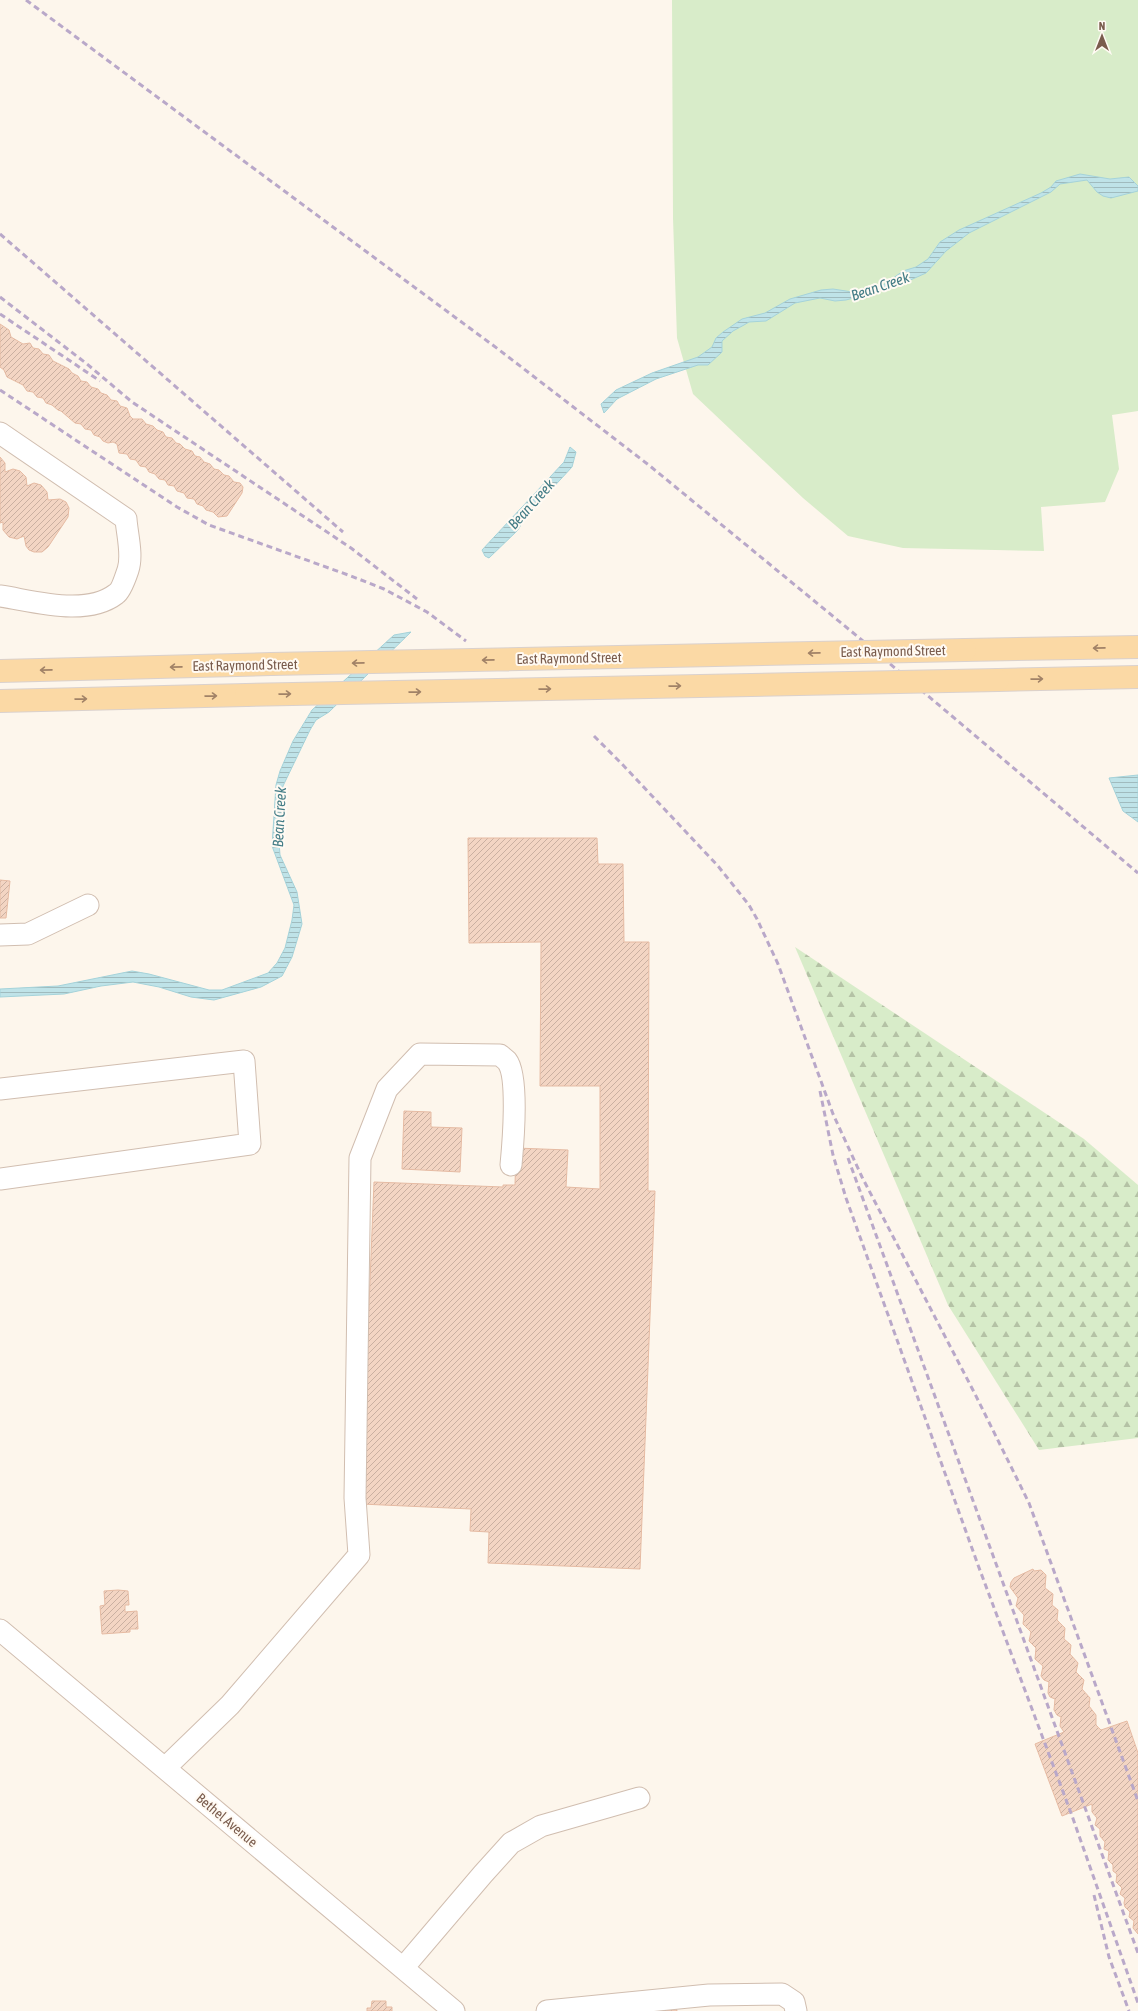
<svg xmlns="http://www.w3.org/2000/svg" width="1138" height="2011" font-family="'Asap Condensed',sans-serif">
	<style>
		.green { fill: #d8ecc9 }
		.forest { fill: url(#forest-firs) }
		.water { fill: url(#water-rules); stroke: #a5d3da }
		.building { fill: url(#building-hatch); stroke: #e6bba3 }
		.lines { fill: none; stroke-linecap: round; stroke-linejoin: round }
		.minor-casing { stroke: #d1beb0; stroke-width: 23 }
		.major-casing { stroke: #dad1cd; stroke-width: 24 }
		.minor { stroke: #fff; stroke-width: 21 }
		.major { stroke: #fbd9a5; stroke-width: 22 }
		.rail { stroke: #b9a8c9; stroke-width: 3; stroke-dasharray: 6 4; stroke-linecap: butt }
		.major-bridge-casing { stroke: #dad1cd; stroke-width: 24; stroke-linecap: butt }
		.major-bridge { stroke: #fbd9a5; stroke-width: 22 }
		.oneway { stroke: #a18267 }
		.labels { text-anchor: middle; dominant-baseline: central; stroke-width: 4; stroke-linejoin: round; paint-order: stroke }
		.street-label { font-size: 14px; fill: #7a5c4d; stroke: #fffaf3 }
		.water-label { font-size: 15px; font-style: italic; fill: #437c86; stroke: #fffaf3 }
	</style>
	<defs>
		<pattern id="forest-firs" width="22" height="20" patternUnits="userSpaceOnUse"><rect width="22" height="20" fill="#d8ecc9"/><path d="M5 1l3.5 6h-7zM16 11l3.5 6h-7z" fill="#b4c2a5"/></pattern>
		<pattern id="water-rules" width="6" height="5" patternUnits="userSpaceOnUse"><rect width="6" height="5" fill="#bfe3e8"/><path d="M0 2.5h6" fill="none" stroke="#a0bbbe"/></pattern>
		<pattern id="building-hatch" width="6" height="6" patternUnits="userSpaceOnUse"><rect width="6" height="6" fill="#f3d5c3"/><path d="M-1 1l2-2M0 6l6-6M5 7l2-2" fill="none" stroke="#cab0a1"/></pattern>
	</defs>
	<rect width="100%" height="100%" fill="#fdf6ec"/>
	<path class="green" d="M672 0H1138V411L1112 415 1119 469 1105 502 1041 507 1044 551 903 548 848 536 803 498 693 394 677 338 673 218Z"/>
	<path class="forest" d="M795 947 1084 1139 1138 1185V1438L1039 1450 948 1305Z"/>
	<path class="water" d="M1080 174 1110 179 1129 177 1138 186V191L1111 198 1103 196 1097 192 1087 180 1060 184 1051 192 969 233 946 251 926 273 897 286 846 300 835 301 820 298 795 303 766 321 749 322 744 325 733 331 722 341V352L708 365H698L656 379 617 399 604 413 601 404 616 390 652 373 698 357 712 347 716 338 723 332 742 319 765 313 790 299 821 290 833 289 859 293 885 284 903 271 916 267 928 259 940 242 959 230 1041 193 1051 187 1056 181Z
		M570 447 576 452 572 467 524 519 518 530 489 558 485 556 482 550 564 462Z
		M411 632 329 712 316 720 310 730 283 786 282 826 279 842 280 855 297 892 302 924 292 957 282 976 261 987 214 1000 191 997 159 987 133 982 101 986 64 994 0 997V989L58 986 132 971 149 974 209 990H222L268 973 277 963 285 948 292 920 294 905 272 846 276 785 280 771 293 741 312 710 394 635Z
		M1138 775V822L1123 811 1109 778Z"/>
	<path class="building" d="M0 324 9 330 11 337 23 344 30 343 33 348 39 349 43 354 49 355 53 361 69 369 72 373 78 376 81 381 87 382 91 387 98 389 101 393 107 395 111 400 117 401 120 406 127 408 130 416 133 419H142L146 424 153 426 157 430 163 432 166 437 172 438 176 443 180 444 185 449 192 451 195 456 200 457 204 462 210 464 214 469 219 470 224 475 229 476 234 482 240 483 243 487 242 493 227 516 218 517 213 512 206 510 203 506 197 504 194 499 187 498 184 493 177 491 174 486 168 485 165 480 159 479 155 474 149 472 146 467 140 466 136 460 130 459 127 454 119 453 117 444 113 442 108 443 103 441 100 437 94 435 91 430 85 429 81 424 75 423 61 411 58 410 52 405 46 403 43 398 37 397 33 392 27 391 23 385 7 377 4 370 0 367Z
		M0 457 5 463V472L13 469 20 471 26 477 27 486 34 483 41 485 47 492 48 500 60 499 66 502 69 508 68 517 48 547 42 552H34L29 550 26 546 24 536 17 539 9 537 3 530V522L0 523Z
		M468 838H597L598 864H623L624 942H649L648 1191H655L640 1569 488 1563 489 1532 470 1531 471 1509 361 1504 374 1182 503 1187V1185H515L516 1148 568 1150 566 1187 600 1189V1086H540L541 942 469 943Z
		M0 880 10 881 6 918H0Z
		M404 1111 431 1112V1127L462 1128 460 1172 402 1169Z
		M1033 1569 1034 1571 1041 1570 1046 1575 1045 1588 1053 1594 1052 1605 1058 1610 1057 1620 1065 1628 1064 1639 1071 1645 1070 1654 1078 1663 1076 1672 1084 1680 1082 1689 1090 1698 1089 1706 1096 1715V1725L1101 1730 1127 1721 1138 1753V1934L1133 1928 1134 1921 1129 1917 1130 1912 1125 1907 1124 1903 1125 1898 1120 1894 1122 1888 1116 1882 1117 1874 1113 1871V1865L1108 1860 1109 1851 1104 1849 1105 1842 1100 1836V1829L1095 1825 1097 1818 1092 1812V1804L1062 1816 1035 1744 1064 1732 1060 1726 1061 1717 1057 1715 1054 1710 1055 1699 1050 1697 1048 1693 1049 1682 1044 1680 1041 1676 1043 1666 1035 1659 1036 1648 1029 1641 1031 1632 1023 1624 1024 1615 1016 1606 1018 1598 1010 1587 1011 1582 1014 1578Z
		M118 1590 128 1591 129 1605H125V1612L137 1611 138 1629H130V1632L102 1634 100 1606 105 1605 104 1591Z
		M372 2001H386V2007H392V2011H367V2008H371Z
		M676 2007 677 2011H656Z"/>
	<g class="lines">
		<defs>
			<path id="minor" d="M0 433 126 519C127 534 133 555 128 570 126 576 121 591 116 594 86 617 34 601 0 596
				M0 935 28 934 88 905
				M0 1089 244 1061 250 1144 0 1179
				M0 1630 454 2011
				M165 1768 230 1705 359 1555 355 1498 360 1158 387 1089 420 1054 500 1055C502 1057 505 1059 507 1061 519 1076 513 1144 511 1165
				M403 1968 483 1874 511 1843 541 1826 639 1798
				M547 2011 709 1995 782 1994 794 2002 796 2011"/>
			<path id="major" d="M965 650 1138 647
				M0 671 271 664
				M998 680 1138 677
				M0 701 246 695"/>
		</defs>
		<use href="#minor" class="minor-casing"/>
		<use href="#major" class="major-casing"/>
		<use href="#minor" class="minor"/>
		<use href="#major" class="major"/>
		<path class="rail" d="M26 0 498 349 650 466 857 636 1138 873
			M0 234 343 532
			M0 297 87 364 132 402 351 548 417 599
			M0 314 100 381
			M0 390 177 507 209 525 351 576 384 589 427 612 466 641
			M594 736 622 764 718 866 749 905 757 919 778 964 833 1114 862 1177 975 1394 1029 1503 1138 1801
			M820 1091 833 1155 846 1198 978 1565 1071 1813 1138 2003
			M848 1158 1138 1953
			M1094 1895 1109 1957 1129 2011"/>
		<defs>
			<path id="major-bridge" d="M271 664 965 650
				M246 695 998 680"/>
		</defs>
		<use href="#major-bridge" class="major-bridge-casing"/>
		<use href="#major-bridge" class="major-bridge"/>
	</g>
	<defs><path id="oneway-shaft" d="M-6 0H5M1.5-3L5.5 0L1.5 3" fill="none" stroke-width="1.6" stroke-linecap="round" stroke-linejoin="round"/></defs>
	<g class="oneway">
		<use href="#oneway-shaft" transform="translate(1099 648) rotate(179)"/>
		<use href="#oneway-shaft" transform="translate(814 653) rotate(179)"/>
		<use href="#oneway-shaft" transform="translate(488 660) rotate(179)"/>
		<use href="#oneway-shaft" transform="translate(358 663) rotate(179)"/>
		<use href="#oneway-shaft" transform="translate(176 667) rotate(179)"/>
		<use href="#oneway-shaft" transform="translate(46 670) rotate(179)"/>
		<use href="#oneway-shaft" transform="translate(1037 679) rotate(-1)"/>
		<use href="#oneway-shaft" transform="translate(675 686) rotate(-1)"/>
		<use href="#oneway-shaft" transform="translate(545 689) rotate(-1)"/>
		<use href="#oneway-shaft" transform="translate(415 692) rotate(-1)"/>
		<use href="#oneway-shaft" transform="translate(285 694) rotate(-1)"/>
		<use href="#oneway-shaft" transform="translate(211 696) rotate(-1)"/>
		<use href="#oneway-shaft" transform="translate(81 699) rotate(-1)"/>
	</g>
	<g class="labels">
		<g class="street-label">
			<text transform="translate(893 651) rotate(-1)">East Raymond Street</text>
			<text transform="translate(569 658) rotate(-1)">East Raymond Street</text>
			<text transform="translate(245 665) rotate(-1)">East Raymond Street</text>
			<text transform="translate(227 1820) rotate(40)">Bethel Avenue</text>
		</g>
		<g class="water-label">
			<text transform="translate(880 286) rotate(-19)">Bean Creek</text>
			<text transform="translate(531 504) rotate(-48)">Bean Creek</text>
			<text transform="translate(279 817) rotate(-87)">Bean Creek</text>
		</g>
	</g>
	<g transform="translate(1102 36)" stroke="#fffaf3" stroke-width="3" paint-order="stroke">
	<path d="M0-3L7 15L0 10L-7 15Z" fill="#7a5c4d"/>
	<text y="-6" font-size="11" font-weight="bold" text-anchor="middle" fill="#7a5c4d">N</text>
	</g>
</svg>
